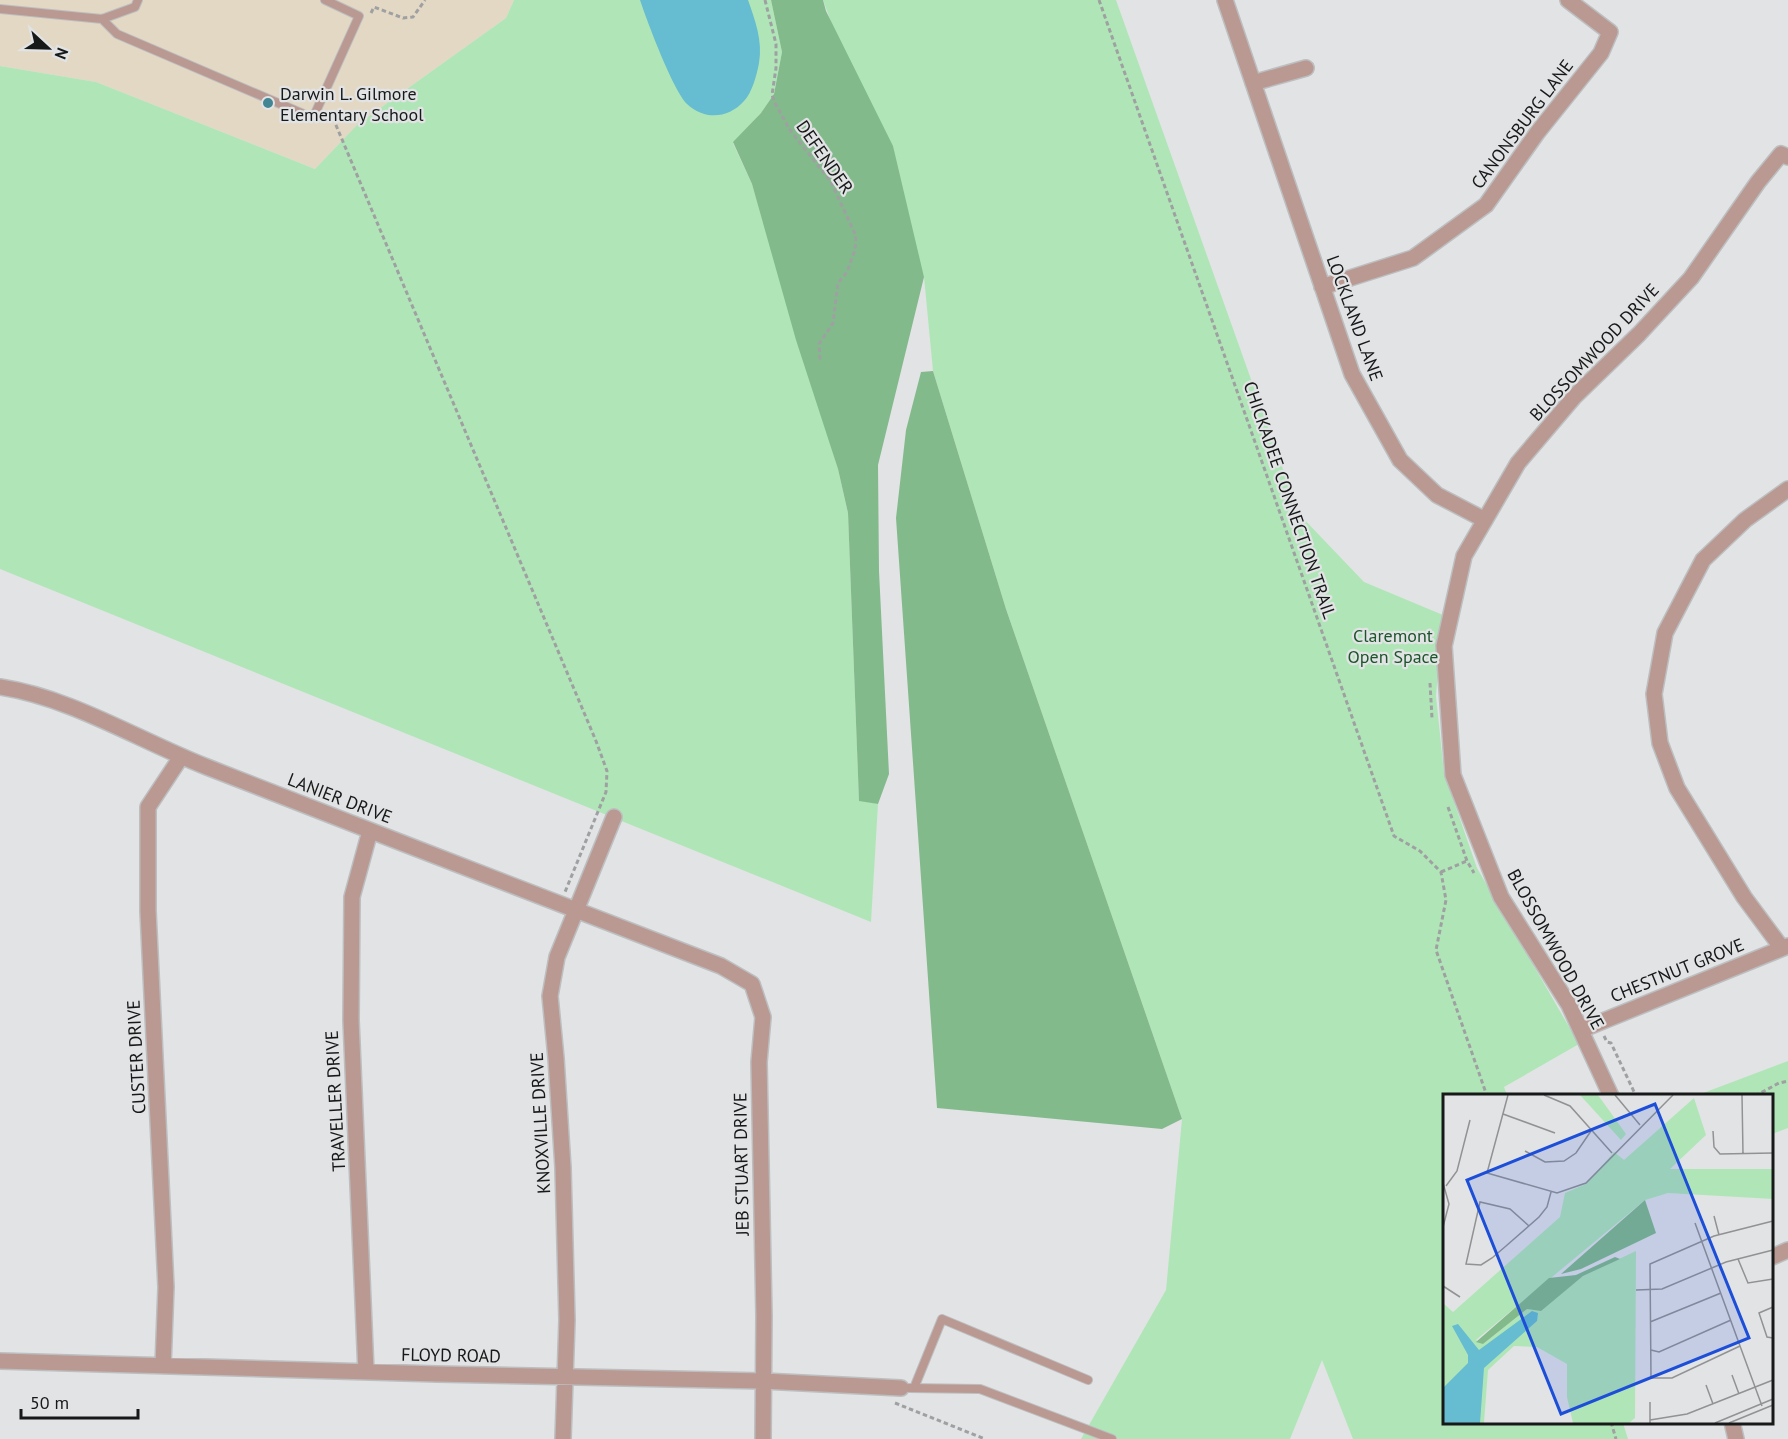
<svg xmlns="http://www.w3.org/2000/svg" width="1788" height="1439" font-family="'PT Sans',sans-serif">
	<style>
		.education { fill: #e3d8c4 }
		.green { fill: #b0e6b7 }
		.forest { fill: #83ba8b }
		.water { fill: #66bcd0 }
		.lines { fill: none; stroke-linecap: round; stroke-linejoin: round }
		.service-casing { stroke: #bdbec0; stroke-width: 10 }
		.minor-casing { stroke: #bdbec0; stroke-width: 18 }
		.path { stroke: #9fa0a1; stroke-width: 3; stroke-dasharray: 4.5 3; stroke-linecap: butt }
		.service { stroke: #b99991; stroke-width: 8 }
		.minor { stroke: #b99991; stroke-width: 15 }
		.poi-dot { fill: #418692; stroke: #e2e3e5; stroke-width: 2 }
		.labels { text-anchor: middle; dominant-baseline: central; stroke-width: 4.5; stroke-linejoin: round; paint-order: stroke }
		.poi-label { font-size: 18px; fill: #171818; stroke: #e2e3e5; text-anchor: start }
		.street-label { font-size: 18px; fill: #171818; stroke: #e2e3e5 }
		.park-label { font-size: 18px; fill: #1b562a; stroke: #e2e3e5 }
		.inset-road { fill: none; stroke: #919293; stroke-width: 1.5 }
		.view { fill: #1d4ed8; fill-opacity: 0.15; stroke: #1d4ed8; stroke-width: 3 }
		.inset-edge { fill: none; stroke: #171818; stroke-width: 3 }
	</style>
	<rect width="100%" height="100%" fill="#e2e3e5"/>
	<path class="education" d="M0 0H514L506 18 358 124 315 169 96 82 0 66Z"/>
	<path class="green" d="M514 0H771L782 52 774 94 761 113 733 143 752 184 838 469 848 513 859 800 878 804 871 922 0 569V66L96 82 315 169 358 124 506 18Z
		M823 0H1116L1299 514 1364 582 1443 615 1436 696 1444 773 1477 868 1579 1044 1504 1087 1507 1095 1444 1096V1422L1623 1423 1628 1439H1353L1322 1360 1290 1439H1081L1166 1290 1182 1119 1006 609 933 371 924 277Z
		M1788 1061V1128L1772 1134V1096L1698 1095Z"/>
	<path class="forest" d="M771 0H823L826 11 893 146 924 277 878 465 879 571 889 774 878 804 859 801 848 513 838 469 796 340 752 184 733 142 761 113 774 94 782 52Z
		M933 371 1006 609 1182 1119 1162 1129 937 1108 896 518 906 430 921 372Z"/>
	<path class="water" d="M640 0H748C755 20 763 41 759 63 757 74 752 93 744 101 729 118 705 121 687 104 673 90 647 21 640 0Z"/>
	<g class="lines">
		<defs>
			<path id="service" d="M0 9 102 19 135 7 138 0
				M102 19 117 34 313 118 359 16 325 0
				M909 1388 980 1389 1112 1439
				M914 1388 942 1319 1088 1380"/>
			<path id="minor" d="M1225 0 1352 374 1400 460 1437 495 1485 520
				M1253 83 1306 68
				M1322 287 1413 258 1486 205 1537 133 1601 53 1610 32 1568 0
				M0 687C72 698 140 741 207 767 378 834 550 900 721 966L752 984 763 1017 759 1062 764 1316 763 1439
				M1781 947 1744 897 1677 788 1660 743 1654 694 1665 633 1703 560 1745 520 1788 489
				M1581 1030 1788 946
				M1611 1096 1569 1005 1501 897 1453 775 1444 646 1464 556 1518 463 1575 396 1639 334 1691 278 1758 182 1781 154 1788 157
				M1772 1257 1788 1250
				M0 1361 437 1374 763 1381 901 1388
				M163 1366 166 1287 148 911V807L181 757
				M366 1372 351 1020 352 897 370 831
				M1732 1422 1736 1439
				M563 1439 567 1320 563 1168 556 1058 550 996 557 957 614 817"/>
		</defs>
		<use href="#service" class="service-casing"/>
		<use href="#minor" class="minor-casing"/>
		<path class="path" d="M765 0 776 44V68L772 95 775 103 790 130 831 182 856 236 855 250 847 272 838 283 833 323 819 344 820 360
			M1099 0 1394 836 1420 851 1441 872 1446 900 1436 950 1487 1096
			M371 13 374 7 403 18 413 17 425 0
			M330 111 596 741 607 771 606 792 565 892
			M1430 683 1432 718
			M1448 807 1467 861 1474 873
			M1441 872 1467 861
			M1604 1036 1607 1042 1611 1043 1636 1096
			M1755 1096 1779 1083 1788 1081
			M895 1403 985 1439
			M1611 1422 1616 1439"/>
		<use href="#service" class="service"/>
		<use href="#minor" class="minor"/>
	</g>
	<circle class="poi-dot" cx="268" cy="103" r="6"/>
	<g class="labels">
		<g class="poi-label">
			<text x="280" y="93">Darwin L. Gilmore<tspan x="280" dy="21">Elementary School</tspan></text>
		</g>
		<g class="street-label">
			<text transform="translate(1522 124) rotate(-53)">CANONSBURG LANE</text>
			<text transform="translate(825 157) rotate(55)">DEFENDER</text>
			<text transform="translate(1355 318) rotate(70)">LOCKLAND LANE</text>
			<text transform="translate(1594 352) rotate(-47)">BLOSSOMWOOD DRIVE</text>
			<text transform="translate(1290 500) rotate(71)">CHICKADEE CONNECTION TRAIL</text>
			<text transform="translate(340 798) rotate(21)">LANIER DRIVE</text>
			<text transform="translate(1556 949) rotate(61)">BLOSSOMWOOD DRIVE</text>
			<text transform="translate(1677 970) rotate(-22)">CHESTNUT GROVE</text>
			<text transform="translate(136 1057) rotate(-93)">CUSTER DRIVE</text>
			<text transform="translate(335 1101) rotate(-93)">TRAVELLER DRIVE</text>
			<text transform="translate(540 1123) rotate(-93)">KNOXVILLE DRIVE</text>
			<text transform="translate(741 1164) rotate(-91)">JEB STUART DRIVE</text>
			<text transform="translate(451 1355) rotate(1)">FLOYD ROAD</text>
		</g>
		<g class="park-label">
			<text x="1393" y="635">Claremont<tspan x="1393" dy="21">Open Space</tspan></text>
		</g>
	</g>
	<g transform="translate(1443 1094)">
		<rect width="330" height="330" fill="#e2e3e5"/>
		<path d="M137 1H155L183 40 178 46ZM251 4 263 41 227 75H330V105L225 99 202 106 33 246 40 250 84 215 98 216 140 182 193 157 192 324 186 329H130L124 303V270L94 253 71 252 45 276 41 329H0V209L10 218 117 123 122 99 143 90 171 58 181 66Z" fill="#b0e6b7"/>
		<path d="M202 106 213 139 138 175 118 180ZM172 163 177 165 140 182 98 217 84 215 40 250 33 248 106 184 133 181Z" fill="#83ba8b"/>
		<path d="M89 217 95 219 94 227 41 274 37 329H0V294L25 269V261L9 232 15 230 36 256Z" fill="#66bcd0"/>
		<path class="inset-road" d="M65 1 44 79 114 99 143 89 230 1M101 1 127 12 169 59M172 1 197 31M299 1 300 60M60 20 112 39M270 37 271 53 277 60 330 59M82 57 102 68 121 67 133 59 148 37M0 89 6 110 0 133M3 92 14 77 27 26M271 122 276 141M252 129 319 312M86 132 67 115 37 108 23 170 38 171 49 164 63 152 96 123 104 113 108 98M295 165 305 189 330 185M0 192 17 203M193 196 219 195 283 168 330 156M330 213 316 219 324 243 330 244M207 228 278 199M297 252 229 284H208L207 170 271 142 330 127M208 256 216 258 288 226M289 281 296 300M263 291 270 310M207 308V329M207 326 244 320 330 286M272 329 330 305M286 329 330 311"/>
		<path class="view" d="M212 10 306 244 118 320 24 86Z"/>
		<rect width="330" height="330" class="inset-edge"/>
	</g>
	<g transform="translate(48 48) rotate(112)" stroke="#e2e3e5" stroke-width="4.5" paint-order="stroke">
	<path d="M0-4.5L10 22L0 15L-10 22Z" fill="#171818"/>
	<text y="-9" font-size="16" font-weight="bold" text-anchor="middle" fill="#171818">N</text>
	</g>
	<path d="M21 1409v9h117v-9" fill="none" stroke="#171818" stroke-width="3"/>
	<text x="30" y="1409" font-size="18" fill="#171818" stroke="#e2e3e5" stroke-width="4.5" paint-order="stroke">50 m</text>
</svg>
